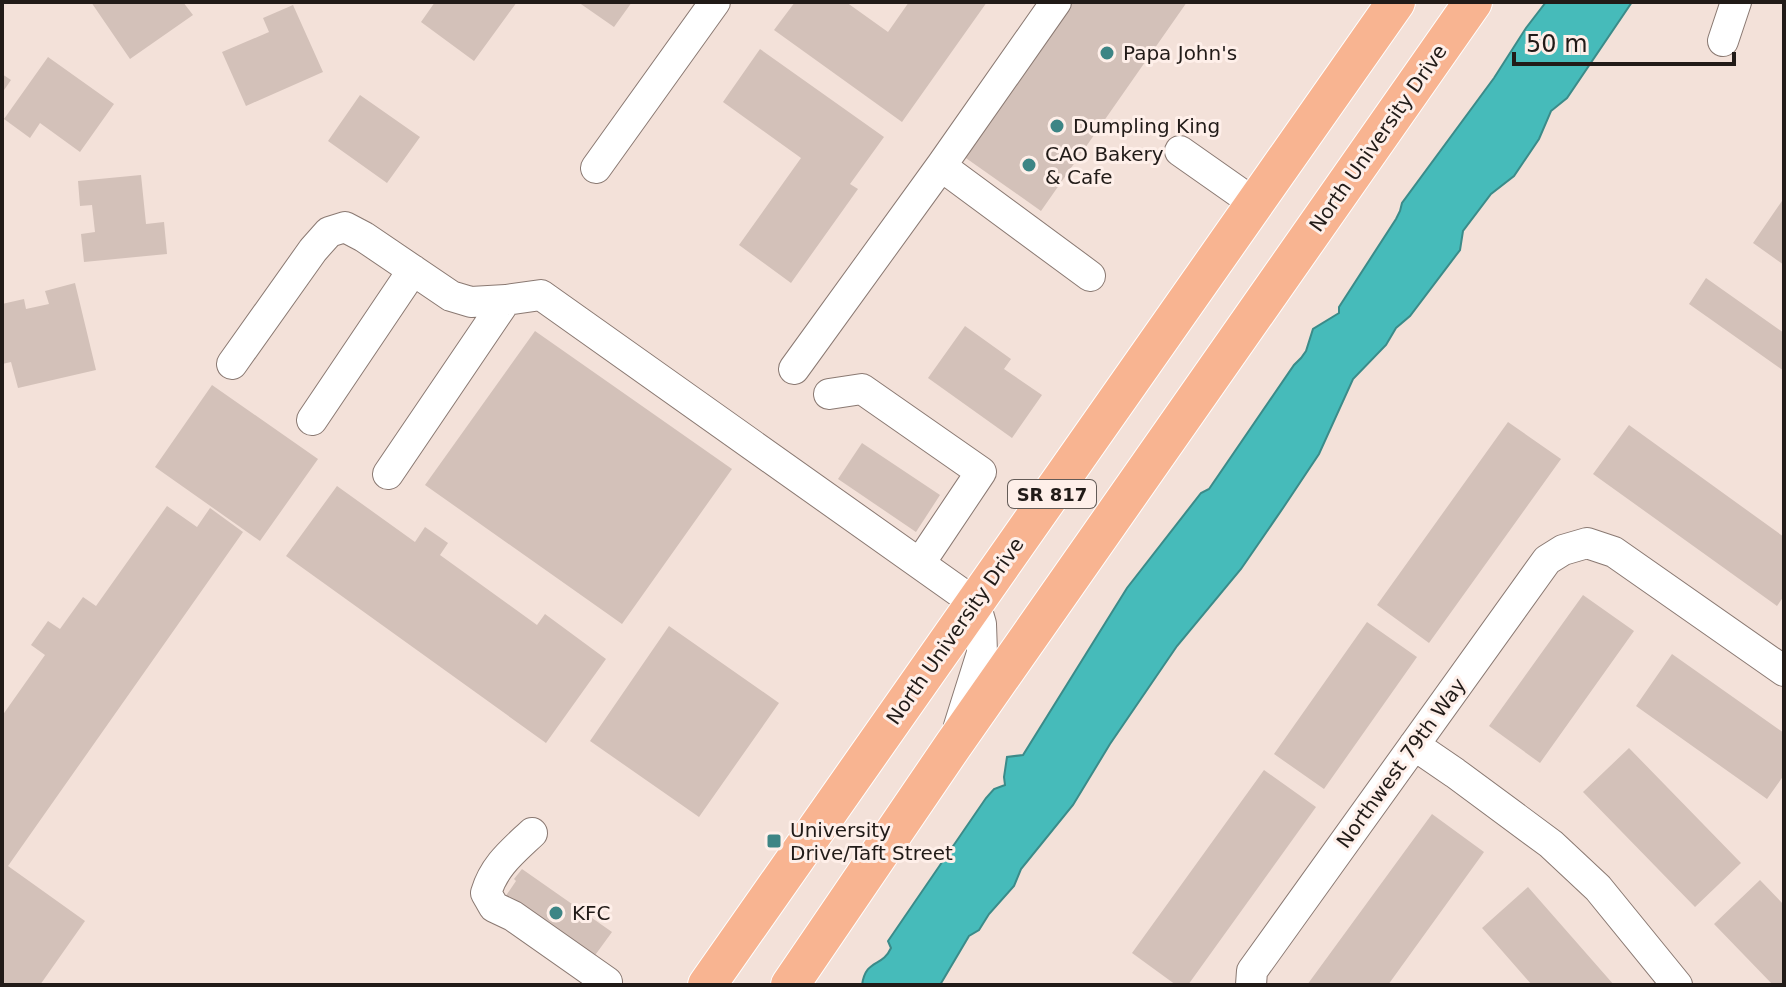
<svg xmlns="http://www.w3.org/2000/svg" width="1786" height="987" font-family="'DejaVu Sans',sans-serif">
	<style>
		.water { fill: #46bbba; stroke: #3b8b89; stroke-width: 2 }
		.building { fill: #d3c1b9 }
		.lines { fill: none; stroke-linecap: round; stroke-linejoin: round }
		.minor-casing { stroke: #8a7972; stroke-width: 32 }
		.major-casing { stroke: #fff; stroke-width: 40 }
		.minor { stroke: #fff; stroke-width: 30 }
		.major { stroke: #f8b491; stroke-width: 38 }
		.poi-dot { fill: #3d8585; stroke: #feefe9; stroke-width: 3 }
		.labels { text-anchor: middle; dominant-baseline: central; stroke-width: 6; stroke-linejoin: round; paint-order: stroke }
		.shield { fill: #feefe9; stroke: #635b57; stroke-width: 2 }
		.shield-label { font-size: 18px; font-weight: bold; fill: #211b18 }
		.poi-label { font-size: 20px; fill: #211b18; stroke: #feefe9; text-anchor: start }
		.street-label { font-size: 20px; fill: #211b18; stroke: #feefe9 }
	</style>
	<rect width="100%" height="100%" fill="#f3e1d9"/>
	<path class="water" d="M1546 2H1632L1567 98 1551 111 1539 139 1514 176 1491 194 1463 231 1460 250 1410 316 1396 328 1386 345 1353 379 1319 454 1283 508 1241 569 1177 646 1110 744 1073 805 1021 869 1014 886 989 914 979 930 969 936 940 985H862C866 958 882 968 891 948L888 941 986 798 994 789 1005 785 1004 777 1007 757 1023 755 1127 588 1201 493 1209 489 1294 365 1301 358 1306 351 1313 329 1339 313V307L1396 219 1400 211 1402 203 1494 78 1526 28Z"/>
	<path class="building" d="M91 2H183L193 15 130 59Z
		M435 2H517L474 61 421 22Z
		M578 2H632L614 27Z
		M795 2H846L888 32 909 2H987L902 122 774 30Z
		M1071 2H1187L1041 211 963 156Z
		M293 5 323 72 246 106 222 52 269 32 263 18Z
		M760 49 884 137 850 184 858 189 791 283 739 245 801 158 723 102Z
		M48 57 114 104 80 152 40 123 30 138 4 119Z
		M2 74 11 80 2 93Z
		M360 95 420 137 387 183 328 141Z
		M141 175 146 224 164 222 167 254 84 262 81 234 95 232 92 205 80 206 78 181Z
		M1784 198V265L1753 243Z
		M1706 278 1784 333V371L1689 304Z
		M75 283 96 370 18 388 11 362 2 364V304L24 299 26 309 49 304 45 291Z
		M965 326 1011 359 1004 369 1042 395 1012 438 928 378Z
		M535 331 732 469 622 624 425 485Z
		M212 385 318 459 260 541 155 467Z
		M1508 422 1561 459 1429 643 1377 605Z
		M1629 425 1784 537V596L1777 606 1593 474Z
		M862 443 940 495 916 532 838 479Z
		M337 486 415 542 425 527 448 543 440 555 537 625 545 614 606 659 546 743 286 556Z
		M167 506 197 527 210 508 243 532 8 866 85 921 40 985H2V716L45 655 31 645 48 621 60 629 83 597 96 606Z
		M1583 595 1634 631 1540 763 1489 726Z
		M1367 622 1417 657 1324 789 1274 754Z
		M669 626 779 703 699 817 590 741Z
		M1672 654 1784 733V775L1767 799 1636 706Z
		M1629 748 1741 863 1695 907 1583 792Z
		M1264 770 1316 807 1188 985H1176L1132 953Z
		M1432 814 1484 852 1388 985H1307Z
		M522 869 612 932 593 958 505 897 516 881 514 879Z
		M1760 880 1784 905V985H1773L1714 924Z
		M1528 887 1614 985H1532L1482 928Z"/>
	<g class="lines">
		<defs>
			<path id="minor" d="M1056 2 941 166 1090 276
				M1723 41 1736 2
				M1180 151 1254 203
				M596 168 715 2
				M232 364 313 250 329 232 345 227 364 237 451 296 471 302 506 300 541 295 975 603 981 624 982 653 959 726
				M794 369 941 166
				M829 394 862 389 981 472 920 563
				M312 420 413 270
				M388 474 506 300
				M1414 745 1455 773 1551 844 1598 888 1677 985
				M532 833C512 852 494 866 486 893L494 907 513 916 607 982
				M1251 985 1252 971 1547 560 1563 550 1587 543 1614 552 1784 671"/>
			<path id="major" d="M707 985 1396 2
				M790 985 952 747 1473 2"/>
		</defs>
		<use href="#minor" class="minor-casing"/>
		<use href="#major" class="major-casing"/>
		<use href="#minor" class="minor"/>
		<use href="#major" class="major"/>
	</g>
	<g class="poi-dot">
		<circle cx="1107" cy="53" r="8"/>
		<circle cx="1057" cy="126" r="8"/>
		<circle cx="1029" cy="165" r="8"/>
		<rect x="766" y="833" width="16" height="16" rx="4"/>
		<circle cx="556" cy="913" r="8"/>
	</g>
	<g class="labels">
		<rect class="shield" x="1008" y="480" width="88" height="28" rx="6"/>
		<g class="shield-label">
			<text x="1052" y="494">SR 817</text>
		</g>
		<g class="poi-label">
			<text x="1123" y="53">Papa John's</text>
			<text x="1073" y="126">Dumpling King</text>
			<text x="1045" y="154">CAO Bakery<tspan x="1045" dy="23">&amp; Cafe</tspan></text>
			<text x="790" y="830">University<tspan x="790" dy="23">Drive/Taft Street</tspan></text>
			<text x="572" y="913">KFC</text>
		</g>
		<g class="street-label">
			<text transform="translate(1378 138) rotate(-55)">North University Drive</text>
			<text transform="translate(955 631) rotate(-55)">North University Drive</text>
			<text transform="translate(1401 763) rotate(-54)">Northwest 79th Way</text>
		</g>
	</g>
	<rect width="1786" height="987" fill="none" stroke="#211b18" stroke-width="8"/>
	<path d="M1514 52v12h220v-12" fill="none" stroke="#211b18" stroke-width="4"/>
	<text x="1526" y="52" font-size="24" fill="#211b18" stroke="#feefe9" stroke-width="6" paint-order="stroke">50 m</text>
</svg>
